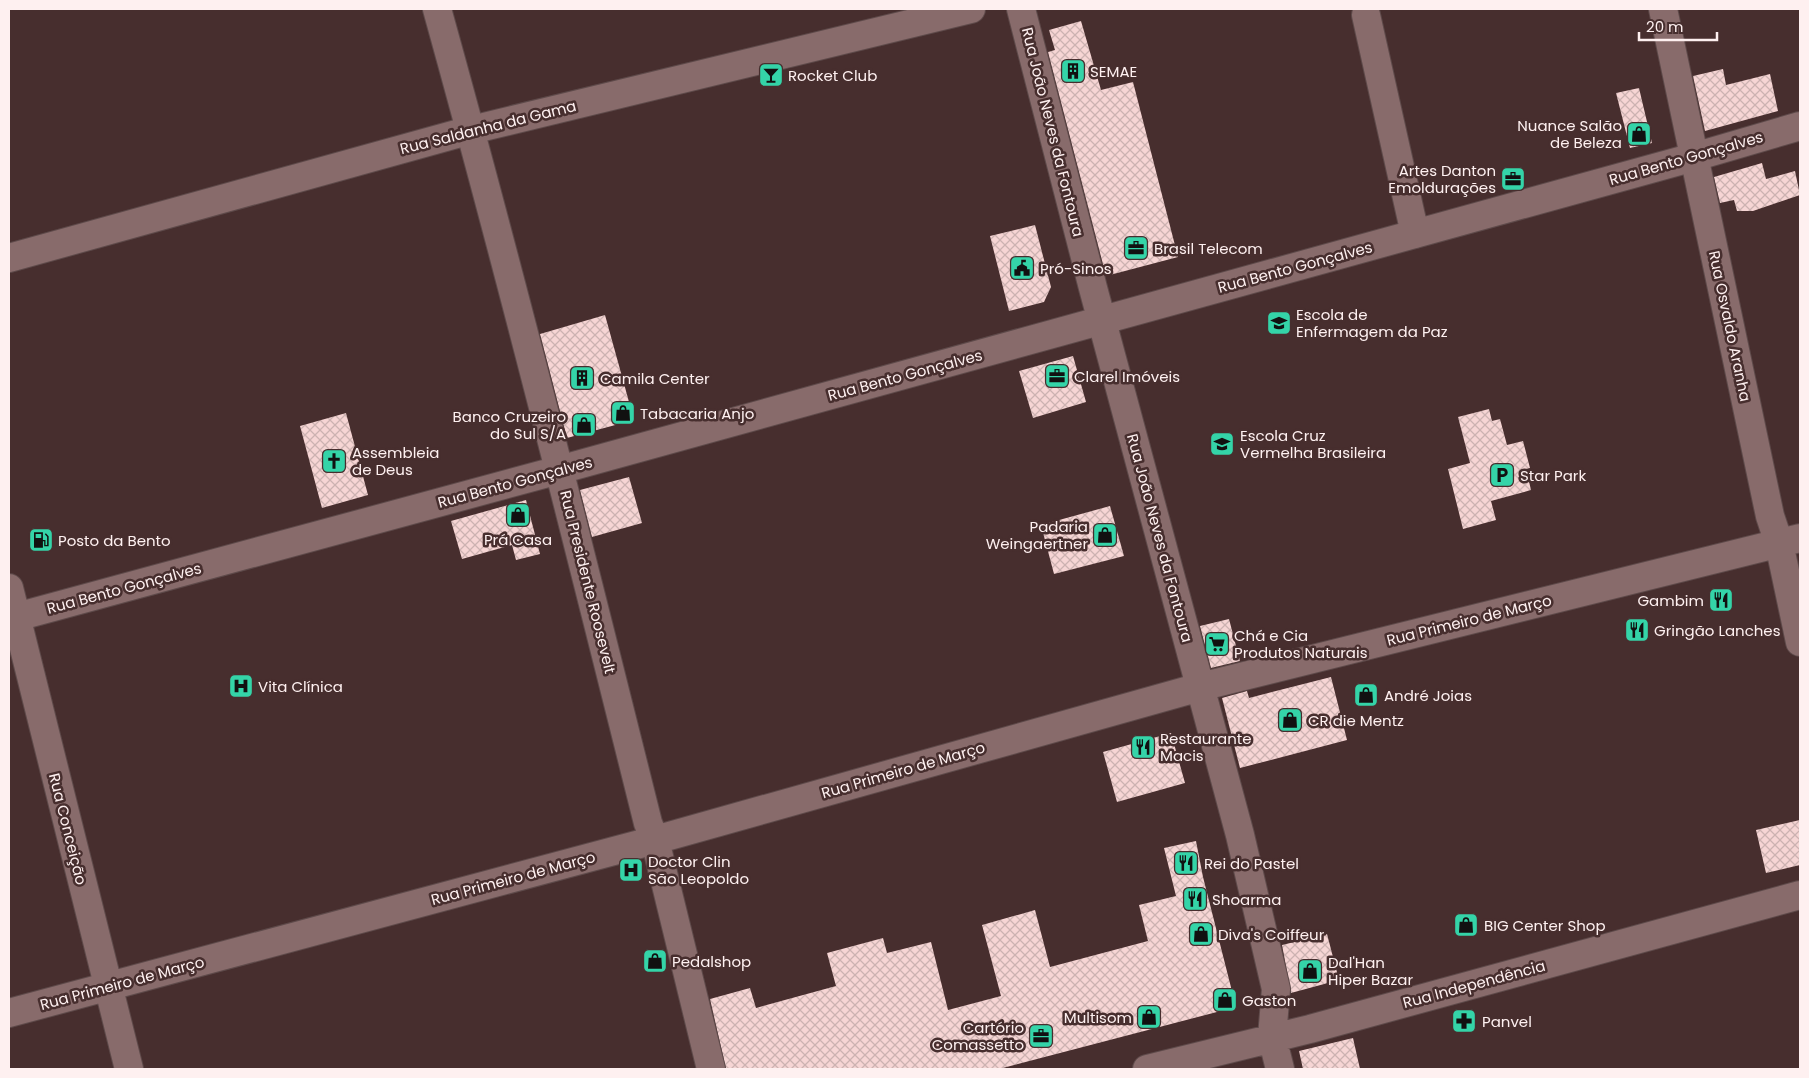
<svg xmlns="http://www.w3.org/2000/svg" width="1809" height="1078" font-family="Poppins,sans-serif">
	<style>
		.building { fill: url(#building-cross-hatch) }
		.lines { fill: none; stroke-linecap: round; stroke-linejoin: round }
		.minor-casing { stroke: #5e4a4a; stroke-width: 30 }
		.minor { stroke: #886b6b; stroke-width: 28 }
		.labels { text-anchor: middle; dominant-baseline: central; stroke-width: 5; stroke-linejoin: round; paint-order: stroke }
		.poi-label { font-size: 15px; fill: #fef0f0; stroke: #472e2e; text-anchor: start }
		.street-label { font-size: 15px; fill: #fef0f0; stroke: #472e2e }
	</style>
	<defs>
		<pattern id="building-cross-hatch" width="8" height="8" patternUnits="userSpaceOnUse" patternTransform="scale(1.25)"><rect width="8" height="8" fill="#f6d5d4"/><path d="M0 0l8 8M0 8l8-8" fill="none" stroke="#ccb2b1"/></pattern>
	</defs>
	<rect width="100%" height="100%" fill="#472e2e"/>
	<path class="building" d="M1081 21 1101 90 1133 82 1178 257 1106 276 1048 52 1055 50 1049 30Z
		M1723 69 1726 85 1770 74 1778 111 1705 131 1693 76Z
		M1639 88 1652 143 1630 148 1616 93Z
		M1762 163 1766 179 1795 171 1800 195 1753 211H1737L1734 200 1720 203 1714 177Z
		M1035 225 1051 287 1044 302 1009 311 990 236Z
		M605 315 634 420 567 438 540 334Z
		M1073 356 1086 402 1033 418 1019 371Z
		M1489 409 1492 421 1500 419 1507 445 1523 441 1530 468 1526 469 1531 490 1491 501 1496 520 1463 529 1448 469 1470 463 1458 417Z
		M346 413 368 495 322 508 300 426Z
		M629 477 642 523 592 537 580 490Z
		M526 500 540 554 516 560 512 545 462 559 451 521Z
		M1110 506 1124 556 1054 574 1041 525Z
		M1229 619 1240 661 1211 668 1200 626Z
		M1331 677 1347 740 1240 768 1222 698 1247 691 1249 698Z
		M1171 733 1185 783 1117 802 1103 752Z
		M1800 820V865L1766 873 1756 830Z
		M1196 841 1203 877 1236 1007 999 1069H726L710 999 750 988 756 1008 836 986 827 953 883 938 887 953 931 942 948 1010 1001 996 982 925 1035 910 1050 967 1148 941 1139 905 1176 896 1164 848Z
		M1327 934 1339 980 1291 993 1282 945Z
		M1353 1038 1360 1069H1303L1299 1051Z"/>
	<g class="lines">
		<defs>
			<path id="minor" d="M437 9C512 279 580 551 648 823L655 840 711 1069
				M1021 9 1093 288 1240 835 1276 989 1272 1037 1280 1069
				M1663 9 1770 516 1779 543 1800 642
				M1366 15 1415 234
				M9 258 471 130 971 9
				M9 588 129 1069
				M9 619 559 470 1694 157 1800 126
				M9 1013 655 840 1200 687 1800 538
				M1147 1069 1310 1029 1800 895"/>
		</defs>
		<use href="#minor" class="minor-casing"/>
		<use href="#minor" class="minor"/>
	</g>
	<defs>
		<symbol id="building-square" viewBox="-11 -11 22 22"><rect x="-9" y="-9" width="18" height="18" rx="4" fill="#34d4a8" stroke="#472e2e"/><path d="M-4-6H4V6H1V3H-1V6H-4ZM-2.5-4.3h1.7v1.8h-1.7ZM.8-4.3h1.7v1.8H.8ZM-2.5-1h1.7V.8h-1.7ZM.8-1h1.7V.8H.8Z" fill="#111"/></symbol>
		<symbol id="bar-square" viewBox="-11 -11 22 22"><rect x="-9" y="-9" width="18" height="18" rx="4" fill="#34d4a8" stroke="#472e2e"/><path d="M-6-5H6L.8 .8V4.5H3.5V6h-7V4.5H-.8V.8Z" fill="#111"/></symbol>
		<symbol id="shop-square" viewBox="-11 -11 22 22"><rect x="-9" y="-9" width="18" height="18" rx="4" fill="#34d4a8" stroke="#472e2e"/><path d="M-5-2.5h2.3a2.7 3.5 0 0 1 5.4 0H5L5.5 6h-11ZM-1.5-2.5h3a1.5 2.3 0 0 0-3 0Z" fill="#111"/></symbol>
		<symbol id="office-square" viewBox="-11 -11 22 22"><rect x="-9" y="-9" width="18" height="18" rx="4" fill="#34d4a8" stroke="#472e2e"/><path d="M-6-3h4V-5.5h4V-3h4V5H-6ZM-1-4.5V-3h2v-1.5ZM-6 0V1H6V0Z" fill="#111"/></symbol>
		<symbol id="civic-square" viewBox="-11 -11 22 22"><rect x="-9" y="-9" width="18" height="18" rx="4" fill="#34d4a8" stroke="#472e2e"/><path d="M-.6-6.5H3V-4.5H.6V-3L4-1V1h2V6H-6V1h2V-1L-.6-3ZM-1.2 2.5V6h2.4V2.5Z" fill="#111"/></symbol>
		<symbol id="school-square" viewBox="-11 -11 22 22"><rect x="-9" y="-9" width="18" height="18" rx="4" fill="#34d4a8" stroke="#472e2e"/><path d="M0-5L7-2L0 1L-7-2ZM-4 1L0 2.5L4 1V4Q0 6-4 4Z" fill="#111"/></symbol>
		<symbol id="church-square" viewBox="-11 -11 22 22"><rect x="-9" y="-9" width="18" height="18" rx="4" fill="#34d4a8" stroke="#472e2e"/><path d="M-1.2-6h2.4v3.5h3.3v2.4h-3.3V6h-2.4V-.1h-3.3v-2.4h3.3Z" fill="#111"/></symbol>
		<symbol id="parking-square" viewBox="-11 -11 22 22"><rect x="-9" y="-9" width="18" height="18" rx="4" fill="#34d4a8" stroke="#472e2e"/><path d="M-3.5-5.5H1a3.5 3.5 0 0 1 0 7H-1V5.5H-3.5ZM-1-3.4V-.6H.8a1.4 1.4 0 0 0 0-2.8Z" fill="#111"/></symbol>
		<symbol id="fuel-square" viewBox="-11 -11 22 22"><rect x="-9" y="-9" width="18" height="18" rx="4" fill="#34d4a8" stroke="#472e2e"/><path d="M-5.5-6h7V0h2V4h1.3V-2.5L3-4.5l.8-.8L6-3V5H2.5V1h-1V6h-7ZM-4.2-4.7v3.2H.2V-4.7Z" fill="#111"/></symbol>
		<symbol id="restaurant-square" viewBox="-11 -11 22 22"><rect x="-9" y="-9" width="18" height="18" rx="4" fill="#34d4a8" stroke="#472e2e"/><path d="M-5-6h1v4h1v-4h1v4h1v-4h1v5L-1.5 .5V6h-2V.5L-5-1ZM5-6V6H3V1.5H1.5Q1.5-4 5-6Z" fill="#111"/></symbol>
		<symbol id="supermarket-square" viewBox="-11 -11 22 22"><rect x="-9" y="-9" width="18" height="18" rx="4" fill="#34d4a8" stroke="#472e2e"/><path d="M-6-5.5h2.5l.6 2H6L4.5 2H-2.5L-4.4-4H-6ZM-1.5 3.2a1.3 1.3 0 1 0 .1 0ZM3 3.2a1.3 1.3 0 1 0 .1 0Z" fill="#111"/></symbol>
		<symbol id="hospital-square" viewBox="-11 -11 22 22"><rect x="-9" y="-9" width="18" height="18" rx="4" fill="#34d4a8" stroke="#472e2e"/><path d="M-5-5h3v3.5h4V-5h3V5h-3V1.5h-4V5h-3Z" fill="#111"/></symbol>
		<symbol id="pharmacy-square" viewBox="-11 -11 22 22"><rect x="-9" y="-9" width="18" height="18" rx="4" fill="#34d4a8" stroke="#472e2e"/><path d="M-2-6h4v4h4v4h-4v4h-4v-4h-4v-4h4Z" fill="#111"/></symbol>
	</defs>
	<g fill-rule="evenodd">
		<use href="#building-square" x="1059" y="57" width="28" height="28"/>
		<use href="#bar-square" x="757" y="61" width="28" height="28"/>
		<use href="#shop-square" x="1625" y="120" width="28" height="28"/>
		<use href="#office-square" x="1499" y="165" width="28" height="28"/>
		<use href="#office-square" x="1122" y="234" width="28" height="28"/>
		<use href="#civic-square" x="1008" y="254" width="28" height="28"/>
		<use href="#school-square" x="1265" y="309" width="28" height="28"/>
		<use href="#office-square" x="1043" y="362" width="28" height="28"/>
		<use href="#building-square" x="568" y="364" width="28" height="28"/>
		<use href="#shop-square" x="609" y="399" width="28" height="28"/>
		<use href="#shop-square" x="570" y="411" width="28" height="28"/>
		<use href="#school-square" x="1208" y="430" width="28" height="28"/>
		<use href="#church-square" x="320" y="447" width="28" height="28"/>
		<use href="#parking-square" x="1488" y="461" width="28" height="28"/>
		<use href="#shop-square" x="504" y="501" width="28" height="28"/>
		<use href="#shop-square" x="1091" y="521" width="28" height="28"/>
		<use href="#fuel-square" x="27" y="526" width="28" height="28"/>
		<use href="#restaurant-square" x="1707" y="586" width="28" height="28"/>
		<use href="#restaurant-square" x="1623" y="616" width="28" height="28"/>
		<use href="#supermarket-square" x="1203" y="630" width="28" height="28"/>
		<use href="#hospital-square" x="227" y="672" width="28" height="28"/>
		<use href="#shop-square" x="1352" y="681" width="28" height="28"/>
		<use href="#shop-square" x="1276" y="706" width="28" height="28"/>
		<use href="#restaurant-square" x="1129" y="733" width="28" height="28"/>
		<use href="#restaurant-square" x="1172" y="849" width="28" height="28"/>
		<use href="#hospital-square" x="617" y="856" width="28" height="28"/>
		<use href="#restaurant-square" x="1181" y="885" width="28" height="28"/>
		<use href="#shop-square" x="1452" y="911" width="28" height="28"/>
		<use href="#shop-square" x="1187" y="920" width="28" height="28"/>
		<use href="#shop-square" x="641" y="947" width="28" height="28"/>
		<use href="#shop-square" x="1296" y="957" width="28" height="28"/>
		<use href="#shop-square" x="1211" y="986" width="28" height="28"/>
		<use href="#shop-square" x="1135" y="1003" width="28" height="28"/>
		<use href="#pharmacy-square" x="1450" y="1007" width="28" height="28"/>
		<use href="#office-square" x="1027" y="1022" width="28" height="28"/>
	</g>
	<g class="labels">
		<g class="poi-label">
			<text x="1090" y="71">SEMAE</text>
			<text x="788" y="75">Rocket Club</text>
			<text x="1622" y="125" text-anchor="end">Nuance Salão<tspan x="1622" dy="17">de Beleza</tspan></text>
			<text x="1496" y="170" text-anchor="end">Artes Danton<tspan x="1496" dy="17">Emoldurações</tspan></text>
			<text x="1154" y="248">Brasil Telecom</text>
			<text x="1040" y="268">Pró-Sinos</text>
			<text x="1296" y="314">Escola de<tspan x="1296" dy="17">Enfermagem da Paz</tspan></text>
			<text x="1074" y="376">Clarel Imóveis</text>
			<text x="600" y="378">Camila Center</text>
			<text x="640" y="413">Tabacaria Anjo</text>
			<text x="566" y="416" text-anchor="end">Banco Cruzeiro<tspan x="566" dy="17">do Sul S/A</tspan></text>
			<text x="1240" y="435">Escola Cruz<tspan x="1240" dy="17">Vermelha Brasileira</tspan></text>
			<text x="352" y="452">Assembleia<tspan x="352" dy="17">de Deus</tspan></text>
			<text x="1520" y="475">Star Park</text>
			<text x="1088" y="526" text-anchor="end">Padaria<tspan x="1088" dy="17">Weingaertner</tspan></text>
			<text x="518" y="539" text-anchor="middle">Prá Casa</text>
			<text x="58" y="540">Posto da Bento</text>
			<text x="1704" y="600" text-anchor="end">Gambim</text>
			<text x="1654" y="630">Gringão Lanches</text>
			<text x="1234" y="635">Chá e Cia<tspan x="1234" dy="17">Produtos Naturais</tspan></text>
			<text x="258" y="686">Vita Clínica</text>
			<text x="1384" y="695">André Joias</text>
			<text x="1308" y="720">CR die Mentz</text>
			<text x="1160" y="738">Restaurante<tspan x="1160" dy="17">Macis</tspan></text>
			<text x="648" y="861">Doctor Clin<tspan x="648" dy="17">São Leopoldo</tspan></text>
			<text x="1204" y="863">Rei do Pastel</text>
			<text x="1212" y="899">Shoarma</text>
			<text x="1484" y="925">BIG Center Shop</text>
			<text x="1218" y="934">Diva's Coiffeur</text>
			<text x="672" y="961">Pedalshop</text>
			<text x="1328" y="962">Dal'Han<tspan x="1328" dy="17">Hiper Bazar</tspan></text>
			<text x="1242" y="1000">Gaston</text>
			<text x="1132" y="1017" text-anchor="end">Multisom</text>
			<text x="1482" y="1021">Panvel</text>
			<text x="1024" y="1027" text-anchor="end">Cartório<tspan x="1024" dy="17">Comassetto</tspan></text>
		</g>
		<g class="street-label">
			<text transform="translate(488 127) rotate(-14)">Rua Saldanha da Gama</text>
			<text transform="translate(1053 132) rotate(76)">Rua João Neves da Fontoura</text>
			<text transform="translate(1686 158) rotate(-16)">Rua Bento Gonçalves</text>
			<text transform="translate(1295 267) rotate(-15)">Rua Bento Gonçalves</text>
			<text transform="translate(1730 326) rotate(78)">Rua Osvaldo Aranha</text>
			<text transform="translate(905 375) rotate(-15)">Rua Bento Gonçalves</text>
			<text transform="translate(515 482) rotate(-15)">Rua Bento Gonçalves</text>
			<text transform="translate(1160 538) rotate(75)">Rua João Neves da Fontoura</text>
			<text transform="translate(588 582) rotate(76)">Rua Presidente Roosevelt</text>
			<text transform="translate(124 588) rotate(-15)">Rua Bento Gonçalves</text>
			<text transform="translate(1469 620) rotate(-14)">Rua Primeiro de Março</text>
			<text transform="translate(903 770) rotate(-16)">Rua Primeiro de Março</text>
			<text transform="translate(68 829) rotate(76)">Rua Conceição</text>
			<text transform="translate(513 878) rotate(-15)">Rua Primeiro de Março</text>
			<text transform="translate(122 983) rotate(-15)">Rua Primeiro de Março</text>
			<text transform="translate(1474 984) rotate(-15)">Rua Independência</text>
		</g>
	</g>
	<rect width="1809" height="1078" fill="none" stroke="#fef0f0" stroke-width="20"/>
	<path d="M1639 32v8h78v-8" fill="none" stroke="#fef0f0" stroke-width="2.5"/>
	<text x="1646" y="32" font-size="15" fill="#fef0f0" stroke="#472e2e" stroke-width="4" paint-order="stroke">20 m</text>
</svg>
